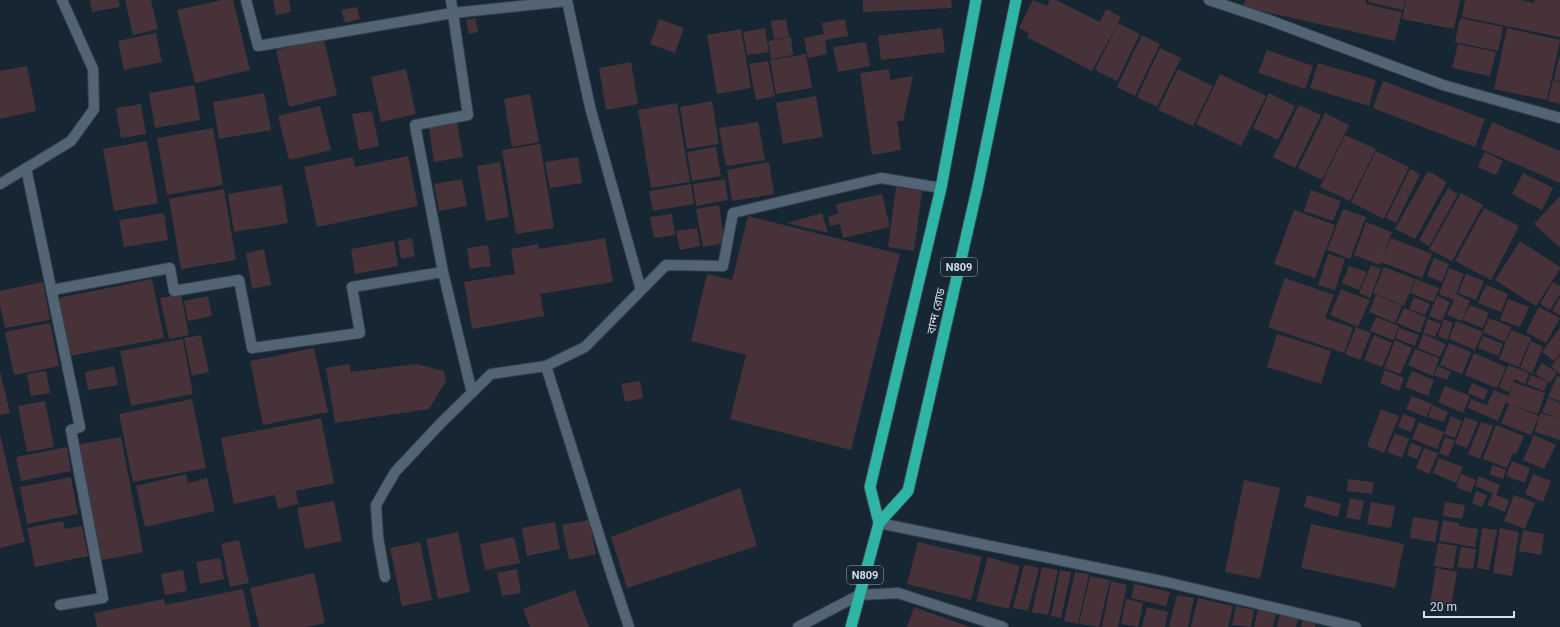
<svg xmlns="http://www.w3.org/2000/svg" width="1560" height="627" font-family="Roboto,'Noto Sans Bengali',sans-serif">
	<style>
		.building { fill: #483239 }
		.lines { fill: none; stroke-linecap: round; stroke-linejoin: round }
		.service-casing { stroke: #35414c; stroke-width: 12 }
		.minor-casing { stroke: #35414c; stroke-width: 12 }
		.tertiary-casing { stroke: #35414c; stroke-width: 12 }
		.trunk-casing { stroke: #35414c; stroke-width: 13 }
		.service { stroke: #536575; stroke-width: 10 }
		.minor { stroke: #536575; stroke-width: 10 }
		.tertiary { stroke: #536575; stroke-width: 10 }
		.trunk { stroke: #2fb5a6; stroke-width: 11 }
		.labels { text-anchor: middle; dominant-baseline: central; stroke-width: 3; stroke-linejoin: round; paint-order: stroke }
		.shield { fill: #162633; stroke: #9ca8b2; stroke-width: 1 }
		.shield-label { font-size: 11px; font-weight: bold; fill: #d5dfe8 }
		.street-label { font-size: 12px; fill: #d5dfe8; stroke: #162633 }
	</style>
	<rect width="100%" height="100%" fill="#162633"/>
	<path class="building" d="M90 0H119L120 7 92 12Z
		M125 0H151L158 29 133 35Z
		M222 0H233L250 70 195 83 177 10Z
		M273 0H289L291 12 276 15Z
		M863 0H951L952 8 863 12Z
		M1033 0 1047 6 1050 0H1056L1100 22 1106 9 1121 17 1092 71 1027 37 1029 33 1019 28Z
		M1245 0H1366V4L1402 12 1395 41 1243 7Z
		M1369 0H1405L1403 10 1368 2Z
		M1406 0H1460L1454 29 1402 19Z
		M1465 0H1521L1534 3 1535 0H1560V37L1462 17Z
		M357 7 360 19 345 23 341 10Z
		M475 18 478 32 469 34 466 20Z
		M1460 18 1503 27 1498 51 1455 42Z
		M659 19 684 28 675 53 650 44Z
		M786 19 789 37 774 39 771 21Z
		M845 19 848 36 825 40 827 54 808 58 804 38 824 34 822 23Z
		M1118 23 1140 34 1117 81 1095 70Z
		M765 28 769 52 747 55 743 32Z
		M942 28 945 52 881 60 878 36Z
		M1507 28 1560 40 1547 100 1494 89Z
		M741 29 751 88 717 94 707 35Z
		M156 33 162 62 124 70 118 41Z
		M1142 35 1160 44 1135 96 1117 87Z
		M791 37 793 55 771 59 768 41Z
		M324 39 337 95 289 107 276 50Z
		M866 42 870 66 838 72 833 47Z
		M1458 44 1496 52 1490 76 1452 68Z
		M1160 48 1181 58 1157 107 1137 97Z
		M1267 50 1313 66 1305 89 1258 73Z
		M806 54 812 88 776 94 770 60Z
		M1559 57H1560V81L1554 80Z
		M768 61 775 96 756 100 749 64Z
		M631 62 638 104 606 110 599 68Z
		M1318 63 1376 80 1369 106 1310 88Z
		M27 66 36 111 0 119V71Z
		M406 69 416 114 381 122 371 77Z
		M889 69 890 80 913 76 903 121H897L901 150 872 155 860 73Z
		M1178 69 1213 86 1193 126 1158 110Z
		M1220 74 1266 96 1241 146 1196 124Z
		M1553 80 1560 82V104L1548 101Z
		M1383 81 1485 119 1475 147 1373 108Z
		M194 85 200 120 155 128 149 93Z
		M264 93 271 130 219 139 213 102Z
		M1269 93 1295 106 1278 140 1253 128Z
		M530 94 539 142 512 147 504 99Z
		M816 96 823 137 783 144 776 103Z
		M712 101 719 144 687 149 680 107Z
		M677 103 690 182 651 188 638 110Z
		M141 104 146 134 121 138 116 108Z
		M1299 105 1321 115 1295 168 1273 157Z
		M320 106 331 150 289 160 278 116Z
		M372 111 379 146 359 150 352 114Z
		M1325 113 1349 125 1322 180 1298 168Z
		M457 122 463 157 434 162 429 127Z
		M758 122 765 160 726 166 719 128Z
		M1492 122 1560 151V183L1481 149Z
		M213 128 223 185 167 195 157 138Z
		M1345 135 1376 149 1350 201 1320 187Z
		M147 141 158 203 114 211 103 149Z
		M540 144 554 228 516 234 502 150Z
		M716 147 721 176 692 181 687 152Z
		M1376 151 1409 167 1384 219 1351 202Z
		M1485 152 1503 161 1496 175 1478 167Z
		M408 156 418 206 317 227 304 167 353 157 355 167Z
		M578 157 582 183 550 188 545 162Z
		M500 162 509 217 486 221 477 166Z
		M769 162 774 194 732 201 727 170Z
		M1410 169 1420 174 1396 223 1386 218Z
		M1428 171 1447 182 1415 239 1395 229Z
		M1523 173 1553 188 1542 210 1512 194Z
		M462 179 467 206 439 211 434 184Z
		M725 179 728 200 696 206 693 184Z
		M691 184 694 204 653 211 649 191Z
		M282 185 288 223 234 232 228 194Z
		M896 187 922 191 914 251 888 247Z
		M1448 188 1458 194 1429 246 1419 240Z
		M224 189 236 260 181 269 169 199Z
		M1311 190 1341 201 1333 221 1304 211Z
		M1461 193 1483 205 1452 261 1429 249Z
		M882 194 890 227 843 238 840 224 830 226 828 216 838 214 836 204Z
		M1560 196V248L1534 224Z
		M719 205 725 243 703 247 696 209Z
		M1484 208 1519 226 1491 280 1455 261Z
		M1343 209 1366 217 1350 259 1327 250Z
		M1294 210 1335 225 1315 278 1274 264Z
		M164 213 168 240 124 247 119 220Z
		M822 213 828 233 787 223Z
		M672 214 675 235 654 238 650 217Z
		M748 216 900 254 851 450 730 419 746 355 691 341 707 274 732 280Z
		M1366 222 1392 232 1380 265 1354 255Z
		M697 228 700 246 680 250 676 231Z
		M412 238 415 256 401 259 398 241Z
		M605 238 613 282 540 294 544 316 472 329 464 282 515 274 511 249 538 244 539 249Z
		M1391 238 1432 254 1422 278 1381 262Z
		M394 241 398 266 355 274 351 249Z
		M1520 241 1560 267V269L1536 306 1495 280Z
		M488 245 491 266 470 269 467 248Z
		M264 249 271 285 252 289 246 253Z
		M1328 254 1345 259 1335 290 1318 285Z
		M1434 258 1449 264 1442 282 1427 276Z
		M1371 265 1381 269 1370 298 1359 293Z
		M1349 266 1367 272 1359 290 1342 283Z
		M1384 267 1415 279 1404 306 1373 293Z
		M1449 268 1464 274 1456 294 1470 301 1462 321 1447 315 1454 300 1439 294Z
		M1466 274 1484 281 1476 300 1458 293Z
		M1285 278 1334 295 1325 318 1353 328 1344 353 1268 327Z
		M152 279 164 338 70 356 58 298Z
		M1416 279 1439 288 1433 302 1410 293Z
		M43 282 50 320 5 328 0 305V291Z
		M1553 282 1560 286V294L1550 310 1540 304Z
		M1486 285 1508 294 1501 312 1478 303Z
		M1341 289 1370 300 1358 327 1330 315Z
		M181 294 189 335 169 339 160 298Z
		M1376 295 1402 306 1395 323 1369 312Z
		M208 296 212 316 188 321 184 301Z
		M1437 296 1450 302 1442 321 1429 316Z
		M1414 297 1430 304 1425 315 1409 309Z
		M1560 297V315L1552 311Z
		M1508 299 1529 307 1520 327 1500 320Z
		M1470 305 1489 313 1483 328 1463 320Z
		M1539 307 1560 318 1546 343 1526 332Z
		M1404 308 1426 317 1420 333 1397 323Z
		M1376 317 1399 326 1393 340 1370 331Z
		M1489 318 1511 327 1505 342 1483 332Z
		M1428 319 1441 324 1435 337 1423 333Z
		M1444 319 1453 323 1447 340 1438 336Z
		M1456 321 1483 332 1475 350 1449 339Z
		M50 323 59 366 14 375 5 332Z
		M1356 327 1371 333 1360 360 1345 354Z
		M1399 328 1419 335 1415 346 1395 338Z
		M1560 328V353L1554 361 1542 352Z
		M1511 330 1531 338 1519 367 1499 359Z
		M1277 334 1331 351 1321 384 1267 367Z
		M1423 334 1446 344 1440 357 1418 348Z
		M201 335 209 372 192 376 184 338Z
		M1374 335 1392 343 1382 367 1364 360Z
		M1483 336 1503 344 1498 356 1478 348Z
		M183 339 193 394 131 406 120 351Z
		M1395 340 1412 348 1400 374 1384 368Z
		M1531 341 1543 347 1532 373 1520 368Z
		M1449 343 1471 352 1462 374 1440 365Z
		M314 348 328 412 263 425 250 361Z
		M1415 349 1439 358 1433 376 1408 365Z
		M1474 353 1506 367 1497 388 1465 375Z
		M1560 355V374L1551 366Z
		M1542 363 1557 372 1550 383 1535 374Z
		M349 364 351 372 416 364 444 371 446 381 429 409 335 423 326 368Z
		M1508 365 1529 373 1525 384 1514 379 1509 392 1499 388Z
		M114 366 118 385 88 390 85 372Z
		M1438 366 1451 372 1447 380 1434 375Z
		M1385 370 1404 378 1399 391 1380 383Z
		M0 371 10 413 0 415Z
		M46 371 50 393 31 396 27 374Z
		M1412 371 1434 380 1428 396 1405 387Z
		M1531 375 1548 382 1544 391 1527 384Z
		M1557 376 1560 377V401L1548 397Z
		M640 381 643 398 625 402 621 384Z
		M1513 382 1545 393 1538 414 1506 403Z
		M1472 383 1488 390 1484 400 1468 393Z
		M1445 386 1470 396 1463 413 1438 402Z
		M1494 390 1508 396 1498 421 1468 408 1471 399 1487 405Z
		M1412 396 1432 404 1426 417 1406 409Z
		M1548 398 1560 403V419L1542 412Z
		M192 399 206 468 133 482 119 414Z
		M45 401 54 447 27 452 18 406Z
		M1509 404 1539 416 1531 435 1501 423Z
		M1432 405 1448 412 1444 422 1428 417Z
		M1381 409 1399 416 1384 453 1367 446Z
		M1540 413 1560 419V440L1535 432Z
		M1403 414 1416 419 1411 432 1398 427Z
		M1451 416 1462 421 1455 438 1444 434Z
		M1465 417 1478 422 1467 448 1455 443Z
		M321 418 334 483 296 491 298 504 278 509 275 495 234 504 221 438Z
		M1419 422 1444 432 1437 449 1412 439Z
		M1481 422 1493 426 1480 459 1468 454Z
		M1496 425 1524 436 1516 454 1513 453 1507 468 1483 459Z
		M1395 433 1409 439 1402 458 1387 452Z
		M0 434 25 542 0 548Z
		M1534 435 1556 445 1544 469 1523 460Z
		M121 437 143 552 98 561 76 445Z
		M1445 437 1455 441 1448 457 1439 453Z
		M1411 443 1422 447 1417 459 1407 455Z
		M67 447 71 471 21 481 16 457Z
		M1424 448 1438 453 1429 474 1416 468Z
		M1439 458 1463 467 1456 483 1433 473Z
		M1512 461 1530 468 1525 483 1506 476Z
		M1493 465 1506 470 1503 479 1489 474Z
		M186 474 188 483 207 478 215 511 145 527 136 486Z
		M1461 474 1476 480 1471 493 1456 487Z
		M1533 474 1551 481 1543 502 1525 494Z
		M1479 476 1500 485 1496 495 1509 500 1505 512 1487 505 1493 493 1475 486Z
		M71 477 78 514 27 524 20 487Z
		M1348 479 1374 482 1372 494 1347 491Z
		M1244 480 1280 488 1260 579 1225 572Z
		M740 488 757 546 627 588 611 537Z
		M1476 491 1487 495 1482 507 1472 503Z
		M1307 495 1341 504 1338 517 1304 507Z
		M1514 495 1535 503 1525 529 1504 521Z
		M1350 498 1364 501 1360 520 1346 518Z
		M334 501 342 541 305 549 297 508Z
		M1371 502 1395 506 1391 528 1367 524Z
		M1445 502 1465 505 1462 519 1443 516Z
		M1413 517 1439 521 1435 542 1410 538Z
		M589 520 596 554 569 560 562 525Z
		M1443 520 1459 523V526L1478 529 1475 547 1439 541Z
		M63 521 65 529 82 526 88 556 35 567 27 528Z
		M555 522 560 549 527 556 522 528Z
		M1311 524 1404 544 1395 588 1301 568Z
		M1482 528 1497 530 1489 570 1477 568Z
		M1500 528 1519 532 1512 576 1493 573Z
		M1523 530 1544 534 1541 555 1519 551Z
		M458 532 470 592 438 599 426 539Z
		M514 537 520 563 485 570 480 544Z
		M239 540 249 583 230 587 221 544Z
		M420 542 432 600 402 606 390 548Z
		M918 542 982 557 971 600 907 584Z
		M1438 543 1457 546 1453 569 1434 566Z
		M1461 547 1476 549 1473 569 1457 567Z
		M988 557 1020 566 1009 609 976 601Z
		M220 558 224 579 200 584 196 562Z
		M1024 565 1039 568 1028 611 1013 608Z
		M1042 567 1058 570 1048 615 1032 612Z
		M1436 568 1457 572 1451 607 1430 603Z
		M517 569 521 593 502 596 497 573Z
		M183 570 187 591 165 595 161 574Z
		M1060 570 1071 572 1061 618 1051 616Z
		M1075 572 1089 574 1078 624 1064 621Z
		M314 573 325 623 306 627H259L250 588Z
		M1090 576 1110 580 1099 627 1079 624Z
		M1111 581 1127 585 1118 627H1102Z
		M1134 584 1170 592 1166 606 1131 598Z
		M243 589 251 627H97L94 613 164 599 165 605Z
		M575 590 589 627H530L523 609Z
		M1177 595 1194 598 1188 627H1169Z
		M1198 598 1233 606 1228 627H1191Z
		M1126 599 1143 603 1138 627 1121 624Z
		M1236 606 1254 610 1251 627 1232 625Z
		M914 607 970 627H907Z
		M1147 607 1168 612 1165 627H1142Z
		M1258 610 1276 614 1273 627H1254Z
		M1280 614 1298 619 1296 627H1277Z
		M1303 619 1316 622 1315 627H1301Z"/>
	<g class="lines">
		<defs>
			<path id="service" d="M26 168 80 427 71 430 103 598 60 605"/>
			<path id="minor" d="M246 0 258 46 453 13 567 1 590 107 641 290
				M1209 0 1269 20 1443 85 1560 118
				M0 184 71 141 94 109 93 69 62 0
				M443 272 415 125 468 115 451 0
				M52 290 170 268 174 291 239 280 252 348 360 333 352 287 443 272 472 393
				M546 366 611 573 629 627
				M879 523 1166 582 1356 627
				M385 577 378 537 376 505 395 472 441 423 491 374 546 366 585 347 666 265 723 266 733 213 881 178 941 188
				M859 595 898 593 1003 627"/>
			<path id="tertiary" d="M798 627 859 595"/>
			<path id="trunk" d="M879 523 870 487 941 188 976 0
				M851 627 879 523 908 491 978 185 1016 0"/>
		</defs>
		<use href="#service" class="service-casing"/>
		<use href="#minor" class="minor-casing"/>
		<use href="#tertiary" class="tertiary-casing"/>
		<use href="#trunk" class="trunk-casing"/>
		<use href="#service" class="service"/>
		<use href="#minor" class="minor"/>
		<use href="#tertiary" class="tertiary"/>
		<use href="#trunk" class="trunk"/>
	</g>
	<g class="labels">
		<g class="shield">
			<rect x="941" y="258" width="36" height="18" rx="3"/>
			<rect x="847" y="566" width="36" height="18" rx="3"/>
		</g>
		<g class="shield-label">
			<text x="959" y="267">N809</text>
			<text x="865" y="575">N809</text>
		</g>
		<g class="street-label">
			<text transform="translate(936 311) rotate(-77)">বান্দ রোড</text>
		</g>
	</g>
	<path d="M1424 611v6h90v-6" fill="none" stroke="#d5dfe8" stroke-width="2"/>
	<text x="1430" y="611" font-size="12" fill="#d5dfe8" stroke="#162633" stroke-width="3" paint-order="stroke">20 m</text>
</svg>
